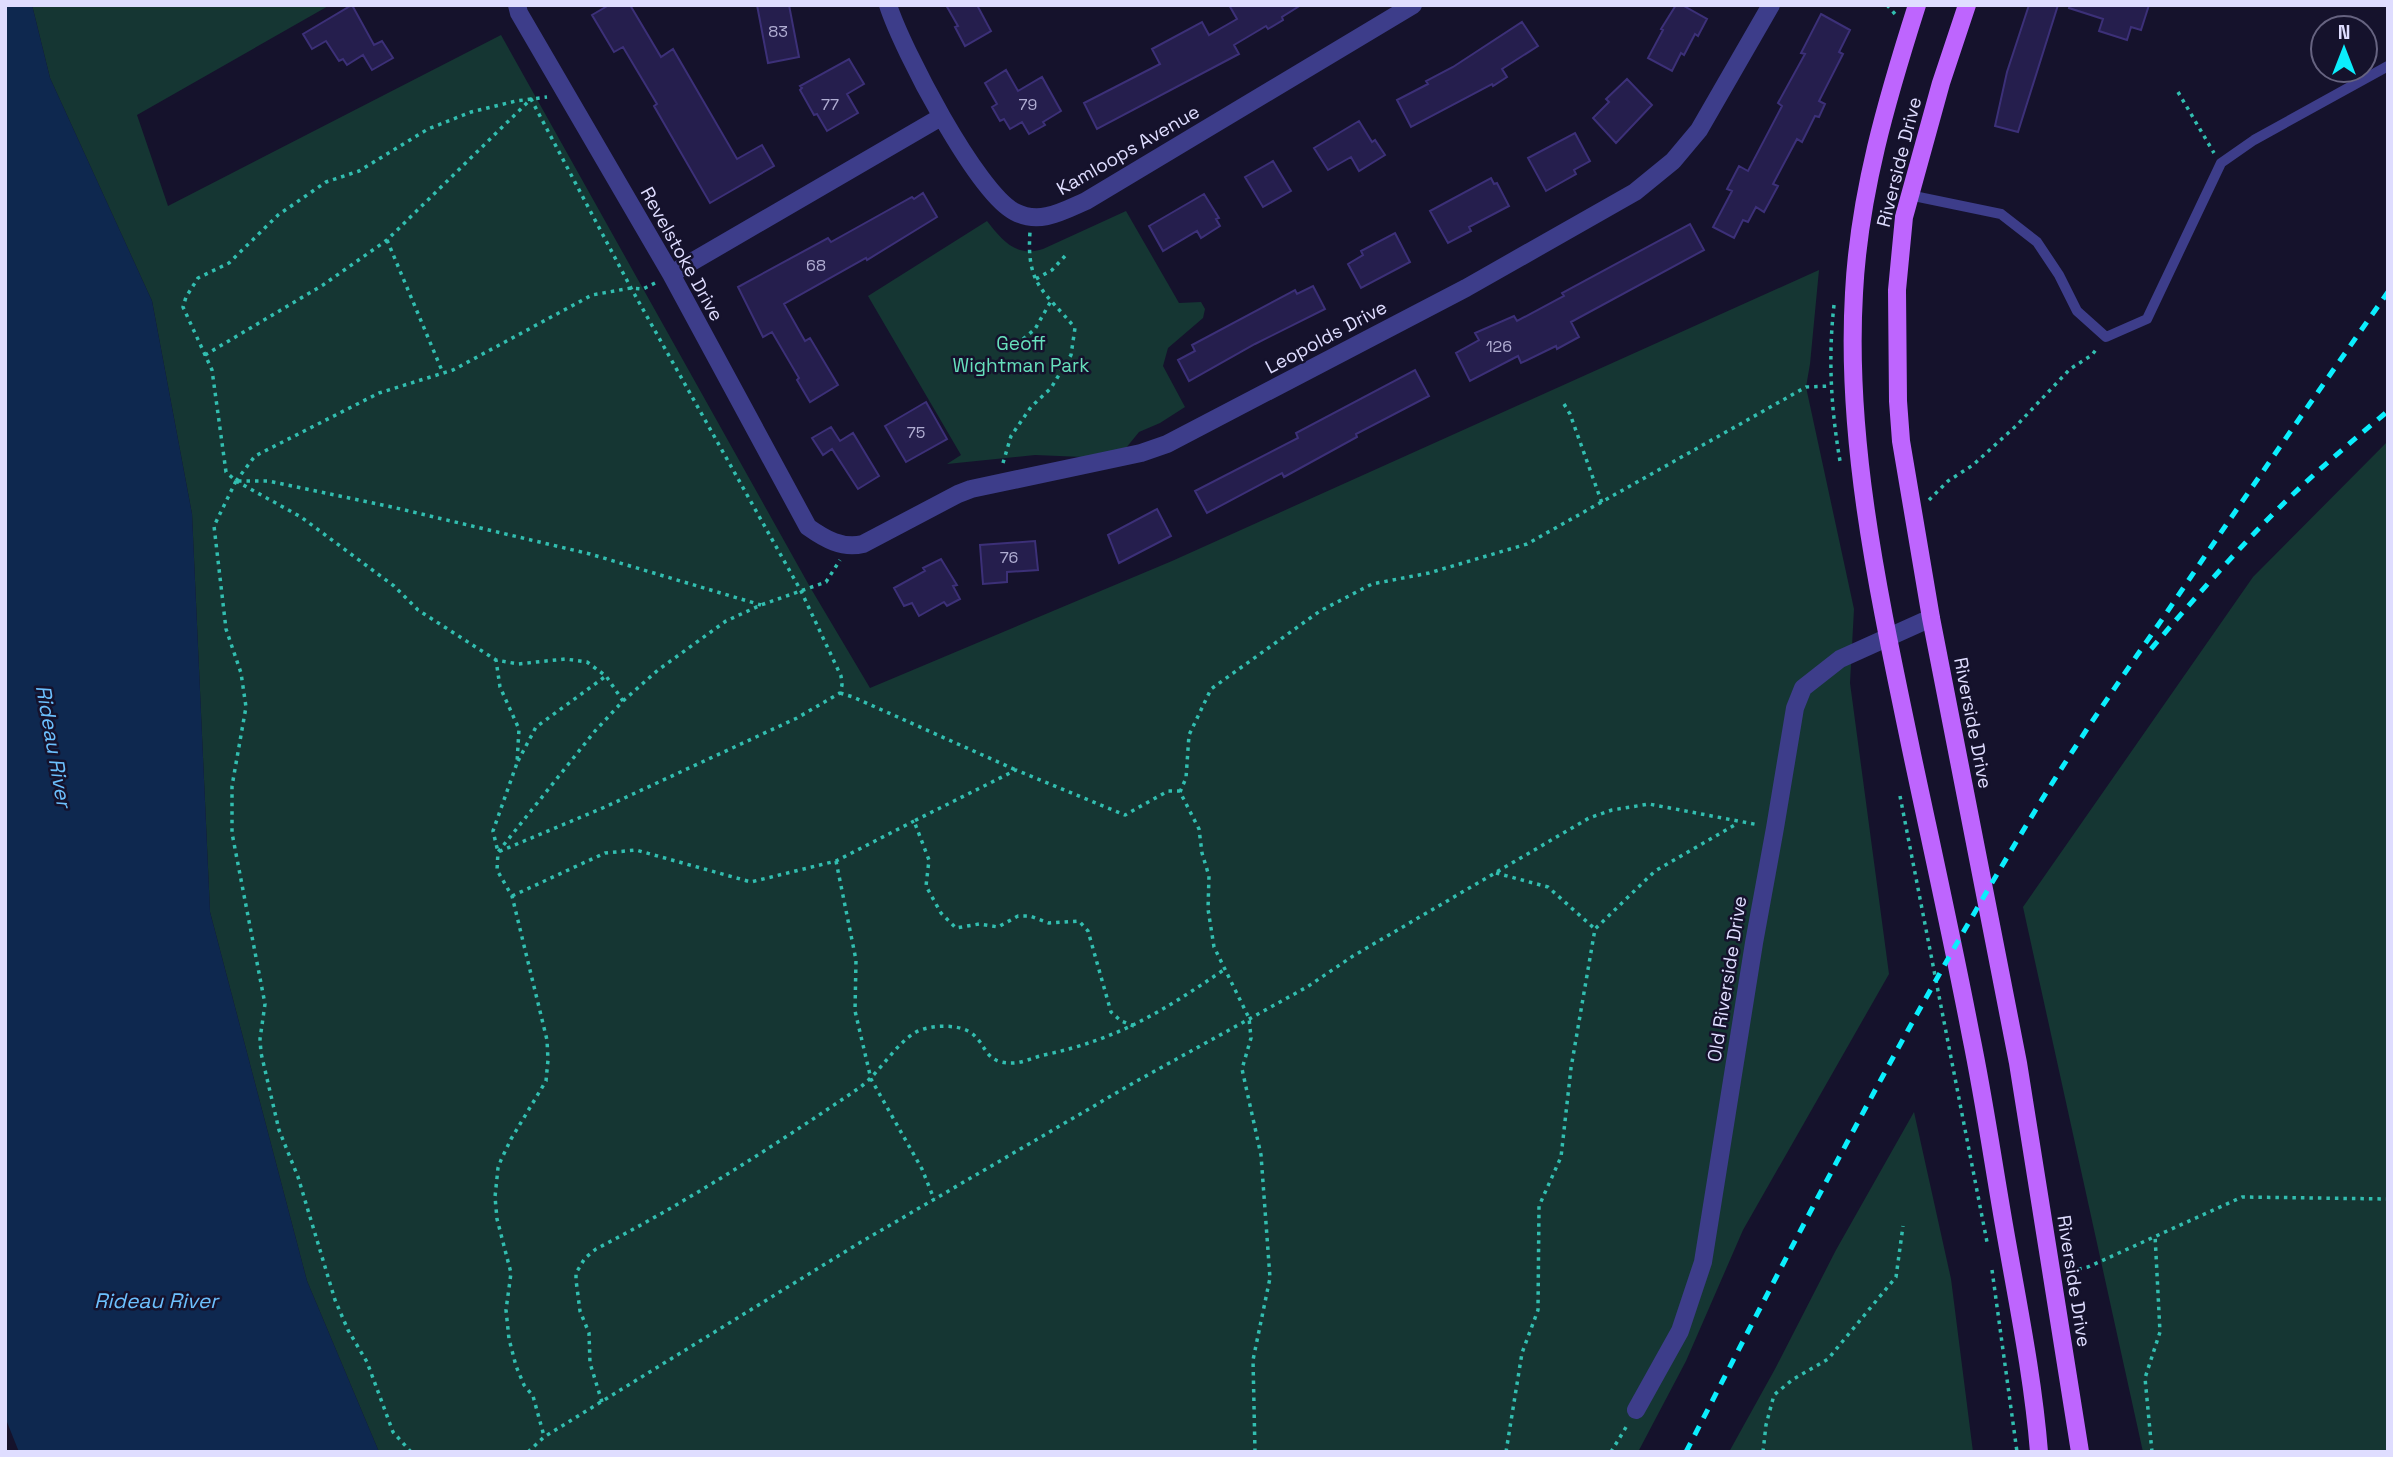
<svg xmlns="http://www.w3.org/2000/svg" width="2393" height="1457" font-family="'Space Grotesk',sans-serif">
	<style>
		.green { fill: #153633 }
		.water { fill: #0e284f }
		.building { fill: #251e4d; stroke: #3c3078; stroke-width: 2 }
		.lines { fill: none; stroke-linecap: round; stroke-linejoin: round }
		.path { stroke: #32beb0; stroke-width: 3.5; stroke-dasharray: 3.5 5; stroke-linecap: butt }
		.lane { stroke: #3d3d8a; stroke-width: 10 }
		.street { stroke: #3d3d8a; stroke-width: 18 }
		.primary { stroke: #be65fe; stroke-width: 18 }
		.rail { stroke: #0beefd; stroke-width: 5; stroke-dasharray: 10 9; stroke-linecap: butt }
		.labels { text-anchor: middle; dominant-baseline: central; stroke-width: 5; stroke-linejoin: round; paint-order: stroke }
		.number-label { font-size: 16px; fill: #b0add2 }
		.street-label { font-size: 19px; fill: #dfddff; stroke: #15122c }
		.park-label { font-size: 19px; fill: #67e0bd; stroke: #15122c }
		.water-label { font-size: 21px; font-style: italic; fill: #6cc0fe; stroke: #15122c }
	</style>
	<rect width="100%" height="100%" fill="#15122c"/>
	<path class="green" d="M32 5H330L137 115 168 206 501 35 810 587 870 688 1172 561 1819 270 1810 364 1806 387 1854 609 1850 683 1889 974 1743 1230 1686 1361 1638 1452H379L307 1281 210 912 192 514 152 301 50 78Z
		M1126 211 1179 303 1201 302 1205 309 1203 318 1168 348 1163 366 1185 407 1160 423 1139 432 1126 448 1083 457 1035 455 947 464 961 455 868 296 987 221C1002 240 1016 258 1043 249Z
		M2388 441V1452H2143L2023 907 2253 577Z
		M1914 1112 1951 1279 1973 1452H1729L1775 1369 1836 1250Z"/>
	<path class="water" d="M5 5H32L50 78 152 301 192 514 210 912 307 1281 379 1452H19L5 1417Z"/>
	<path class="building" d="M352 5 374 45 382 41 393 58 372 70 363 55 347 65 343 59 339 61 326 41 312 49 303 34Z
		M609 5H630L661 57 673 49 737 159 762 145 774 166 710 203 654 106 657 104 623 47 614 52 592 15Z
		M757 5H789L799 57 768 63Z
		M946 5H977L991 31 965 46 955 27 958 26Z
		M1229 5H1301L1282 17 1283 20 1268 29 1266 26 1234 45 1239 54 1097 129 1084 103 1160 64 1152 49 1202 22 1209 35 1237 19Z
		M1676 5H1682L1707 19 1698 36 1695 34 1684 55 1681 53 1672 71 1648 58 1663 30 1661 29Z
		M2029 5H2058L2018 132 1995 126 2007 72Z
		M2070 5H2149L2141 30 2131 27 2127 40 2099 31 2103 19 2069 8Z
		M1821 14 1850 30 1839 52 1843 54 1819 101 1825 104 1819 117 1815 116 1802 142 1797 139 1773 184 1778 186 1764 212 1756 207 1748 222 1743 220 1734 238 1713 227 1732 191 1727 189 1739 166 1748 171 1782 106 1778 103 1805 54 1801 53Z
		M1522 22 1538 46 1502 69 1507 77 1493 86 1492 84 1411 127 1397 100 1428 84 1426 81 1453 67Z
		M849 59 864 84 847 94 858 113 827 131 817 114 814 115 800 90 802 88 800 86Z
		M1006 70 1018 91 1042 77 1061 111 1043 122 1045 125 1029 134 1022 122 1010 129 1004 119 1000 121 992 107 997 104 985 83Z
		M1627 79 1652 105 1616 143 1593 118 1609 102 1606 99Z
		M1359 121 1372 142 1375 140 1385 155 1359 171 1351 157 1328 170 1314 148Z
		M1575 133 1590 161 1574 170 1576 174 1546 191 1528 158Z
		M1273 161 1291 191 1263 207 1245 177Z
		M1491 178 1494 184 1497 183 1509 206 1469 227 1471 231 1448 243 1430 211Z
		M923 193 937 217 867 260 866 258 784 304 805 341 810 338 838 385 810 402 797 380 799 378 772 332 763 337 738 287 828 238 831 242 912 197 914 199Z
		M1204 194 1219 218 1216 219 1220 226 1201 238 1197 231 1163 251 1149 226Z
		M1690 224 1704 250 1571 322 1579 337 1557 349 1556 346 1521 363 1518 356 1470 381 1456 353 1479 340 1475 333 1514 316 1517 321 1564 296 1562 293Z
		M1395 233 1410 262 1361 288 1348 264 1363 255 1361 251Z
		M1313 286 1325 309 1255 344 1189 381 1178 360 1195 351 1192 345 1295 290 1297 294Z
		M1415 370 1429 396 1356 434 1357 437 1284 477 1282 473 1207 513 1195 491 1298 438 1296 433Z
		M926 402 947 439 906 462 885 426Z
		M831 427 840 441 853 433 879 476 858 489 832 449 823 455 812 438Z
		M1157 509 1171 536 1119 563 1108 535Z
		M1035 541 1038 570 1007 572V582L983 584 980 545Z
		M941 559 957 585 953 586 960 599 947 606 944 602 919 616 912 603 904 606 894 588 925 571 923 568Z"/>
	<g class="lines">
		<path class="path" d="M1887 5 1895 14
			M2178 92 2214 153
			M387 240 443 373
			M1036 279 1052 270 1065 256
			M1834 305C1828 358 1831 409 1840 461
			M1023 339 1035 329 1051 301
			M205 355 323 285 387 240 531 99 631 288 801 591 841 676 842 685 840 693 797 718 605 807 498 852 493 831 517 763 519 729 500 687 496 660
			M1564 404 1570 414 1602 503
			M1003 463 1011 436 1031 407 1051 388 1071 355 1075 328C1045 291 1026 286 1030 232
			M236 481 301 517 394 586 418 610 496 660 518 664 565 659 587 662 606 676 623 701 595 731 498 852 497 870 512 896 547 1040 548 1060 546 1081 511 1139 501 1160 498 1168 495 1197 497 1219 511 1273 506 1310 509 1339 516 1366 524 1385 533 1396 544 1436
			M236 481 255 456 379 393 453 370 592 295 631 288 643 289 655 283
			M238 481H268L392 507 590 554 761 605
			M1929 500 1948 481 1973 465 2017 425 2070 369 2092 355 2098 347
			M840 693 853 697 1016 770
			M623 701 658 670 726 621 761 605 826 582 840 560
			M518 761 536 727 606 676
			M1900 796 1987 1242
			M836 861 856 960 855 1011 871 1079 922 1169 934 1199
			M1496 873 1548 887 1595 929
			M512 896 605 853 636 850 751 882 836 861 914 821
			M1134 1026 1121 1021 1111 1012 1088 931 1079 921 1049 923 1030 916H1018L998 927 979 924 956 928 941 913 926 886 929 860 914 821 1016 770 1125 815 1168 791H1180
			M1992 1270 2017 1452
			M2070 1271 2088 1267 2242 1197 2388 1199
			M602 1402 590 1363 589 1333 580 1311 576 1280V1273L585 1258 596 1249C687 1202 774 1146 859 1088 880 1073 895 1044 916 1032 930 1025 954 1024 968 1031 988 1042 982 1064 1013 1063 1023 1063 1034 1057 1044 1055 1119 1039 1163 1011 1225 969
			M411 1452 393 1432 367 1362 348 1330 335 1300 298 1177 279 1130 261 1053 260 1039 265 1004 232 833V786L246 707 241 673 226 629 214 526 236 481 226 472 212 370 183 307 186 297 198 278 229 263 278 215 326 182 359 171 428 129 471 112 516 101 547 97
			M528 1452 544 1437 856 1245 1135 1082 1307 987 1353 956 1589 818 1612 810 1649 804 1759 825
			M1255 1452 1253 1360 1270 1278 1261 1155 1242 1069 1251 1038 1249 1018 1214 947 1208 909 1209 876 1202 853 1199 829 1180 792 1186 778 1189 735 1211 689 1320 611 1372 584 1429 573 1527 544 1806 387 1831 386
			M1506 1452 1522 1353 1538 1310 1539 1206 1561 1157 1571 1068 1595 929 1655 871 1738 823
			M1611 1452 1628 1424
			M1763 1452 1766 1425 1774 1395 1792 1380 1828 1359 1896 1277 1903 1226
			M2152 1452 2145 1378 2160 1332 2155 1235"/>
		<path class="lane" d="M1909 195 2001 214 2037 242 2059 275 2077 311 2106 337 2147 319 2221 163 2254 140 2388 66"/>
		<path class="street" d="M517 5 519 13 671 274 808 527C825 539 842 549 863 544L958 494 971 489 1141 453 1167 444 1466 288 1635 192 1673 161 1699 130 1771 5
			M888 5C902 49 977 193 1015 212 1040 225 1063 211 1086 201L1413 5
			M671 274 941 117
			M1636 1410 1680 1331 1703 1262 1754 943 1775 828 1795 708 1803 688 1840 659 1931 618"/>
		<path class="primary" d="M1917 5C1887 99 1859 194 1854 293 1845 447 1881 604 1912 754 1932 848 1953 942 1971 1036 1984 1099 1993 1162 2004 1225 2017 1300 2033 1376 2039 1452
			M1967 5 1941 83 1904 217 1897 290 1898 401 1901 441 1931 618 2018 1063 2080 1452"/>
		<path class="rail" d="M2151 649C2193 600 2235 552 2280 507 2314 473 2351 442 2388 411
			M1686 1452C1797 1236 1908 1019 2035 811 2075 745 2119 681 2163 618 2237 508 2312 400 2388 292"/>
	</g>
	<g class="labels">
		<g class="number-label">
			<text x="778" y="31">83</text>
			<text x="830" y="104">77</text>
			<text x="1028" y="104">79</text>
			<text x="816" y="265">68</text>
			<text x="1499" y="346">126</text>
			<text x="916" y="432">75</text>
			<text x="1009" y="557">76</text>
		</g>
		<g class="street-label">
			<text transform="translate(1128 150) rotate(-30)">Kamloops Avenue</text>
			<text transform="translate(1899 162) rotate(-76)">Riverside Drive</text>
			<text transform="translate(682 254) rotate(61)">Revelstoke Drive</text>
			<text transform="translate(1326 337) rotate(-28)">Leopolds Drive</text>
			<text transform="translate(1973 723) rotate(79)">Riverside Drive</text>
			<text transform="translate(1727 979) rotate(-81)">Old Riverside Drive</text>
			<text transform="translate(2074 1281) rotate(81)">Riverside Drive</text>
		</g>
		<g class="park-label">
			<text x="1021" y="343">Geoff<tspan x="1021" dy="22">Wightman Park</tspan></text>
		</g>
		<g class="water-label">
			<text transform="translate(54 746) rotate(80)">Rideau River</text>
			<text x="156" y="1300">Rideau River</text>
		</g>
	</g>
	<rect width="2393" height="1457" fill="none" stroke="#dfddff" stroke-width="14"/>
	<g transform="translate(2344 49)"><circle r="33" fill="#15122c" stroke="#666380" stroke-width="2"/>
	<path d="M0-5L12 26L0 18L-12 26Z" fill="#0beefd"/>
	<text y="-10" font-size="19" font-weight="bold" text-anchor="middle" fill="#dfddff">N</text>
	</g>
</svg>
